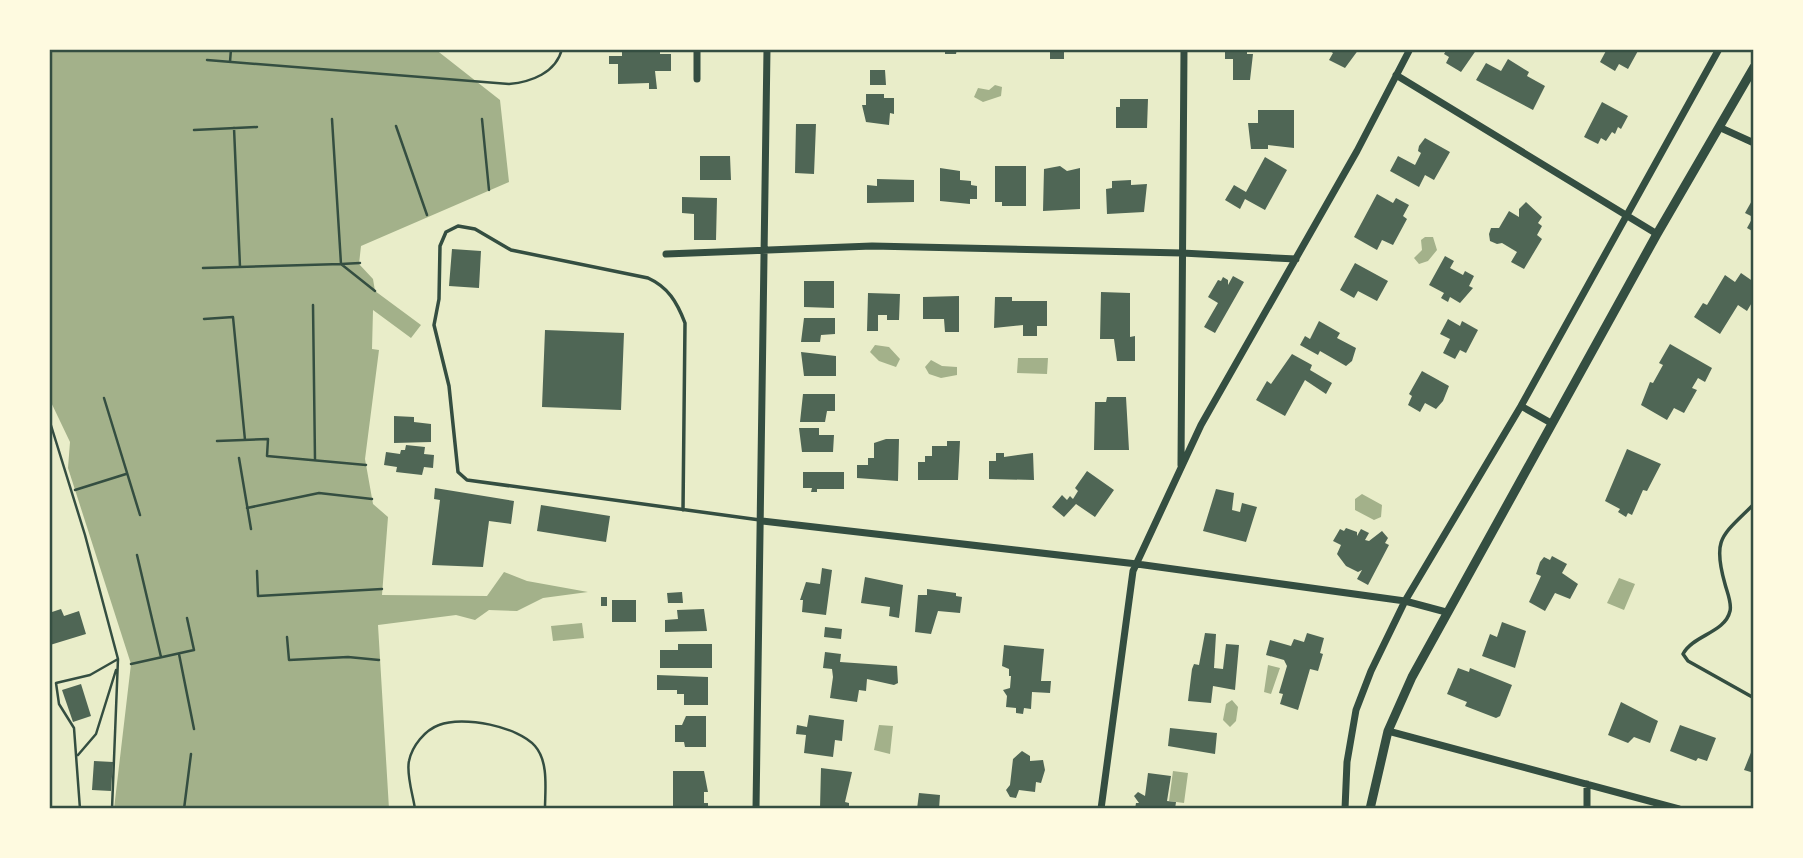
<svg xmlns="http://www.w3.org/2000/svg" width="1803" height="858" font-family="'IBM Plex Sans',sans-serif">
	<style>
		.water { fill: #a3b18a }
		.building { fill: #4f6655 }
		.lines { fill: none; stroke-linecap: round; stroke-linejoin: round }
		.path { stroke: #344e41; stroke-width: 2.5 }
		.service { stroke: #344e41; stroke-width: 3.5 }
		.minor { stroke: #344e41; stroke-width: 7 }
		.tertiary { stroke: #344e41; stroke-width: 9 }
		.neatline { fill: none; stroke: #344e41; stroke-width: 2.5 }
	</style>
	<rect width="100%" height="100%" fill="#e9edc9"/>
	<path class="water" d="M49 49H435L500 100 509 182 361 246 359 264 373 279 375 291 421 325 411 338 373 310 372 349 379 350 365 459 373 504 388 517 382 595 487 596 504 572 527 581 588 592 543 598 517 611 489 610 475 620 456 615 378 625 389 809H114L131 664 68 468 70 442 49 398Z
		M995 85 1002 87 1001 96 983 102 974 97 978 88 989 90Z
		M1425 237H1433L1437 250 1428 261 1419 264 1414 258 1422 250 1421 240Z
		M875 345 889 347 900 359 896 367 879 361 870 352Z
		M1018 358H1048L1047 374 1017 373Z
		M931 360 942 366 957 367V375L941 378 929 374 925 367Z
		M1362 494 1382 505 1381 517 1374 520 1355 510V499Z
		M1619 578 1635 584 1624 610 1607 603Z
		M582 623 584 638 553 641 551 626Z
		M1268 665 1280 668 1271 694 1264 692Z
		M1232 700 1238 707 1236 721 1230 727 1223 720 1226 704Z
		M879 725 893 726 890 754 874 750Z
		M1173 771 1188 773 1184 803 1169 801Z"/>
	<path class="building" d="M629 49H660V54H671V71H655L657 89H649V83L618 84V64H609V56H622V51Z
		M945 49H957L956 54H945Z
		M1050 49H1064V59H1050Z
		M1225 49H1247V54H1253L1250 80H1233V59H1225Z
		M1327 49H1359L1345 68 1329 60 1333 53Z
		M1447 49H1477L1461 72 1446 63 1449 57 1444 54Z
		M1607 49H1639L1628 69 1619 64 1615 71 1600 62Z
		M1508 59 1529 72 1527 76 1545 86 1533 110 1476 80 1486 63 1501 71Z
		M870 70H885L886 85H870Z
		M866 94H884V98H894V114L890 113 889 125 866 122 862 105H866Z
		M1120 99H1148L1147 128H1116V107H1120Z
		M1602 102 1628 116 1621 129 1618 127 1615 134 1612 132 1606 141 1601 138 1598 144 1584 137Z
		M1258 110H1294V148L1268 145V149H1251L1248 123H1258Z
		M796 124H816L814 174 795 173Z
		M1425 138 1450 152 1434 180 1425 175 1419 187 1390 171 1398 156 1415 165 1421 153 1418 151 1419 146Z
		M700 156H730L731 180H700Z
		M1265 157 1287 170 1265 210 1245 199 1240 209 1225 200 1234 185 1246 192Z
		M995 166H1026V206H1002V202H995Z
		M1060 166 1067 171 1080 168V209L1043 211 1044 169Z
		M940 168 960 171V180L971 181V185L977 186V199H970V204L940 201Z
		M877 179 914 180V202L867 203V185L877 186Z
		M1131 180V185L1147 184 1144 212 1107 214 1106 189 1112 188V181Z
		M1377 194 1393 203 1396 198 1409 205 1403 216 1407 219 1393 245 1382 240 1377 250 1354 237Z
		M682 197 717 198 716 240H694V214L682 213Z
		M1754 197V232L1747 228 1753 217 1745 213Z
		M1526 202 1542 217 1538 223 1542 226 1537 235 1542 239 1524 269 1511 262 1517 252 1502 243 1497 244 1490 241 1489 234 1491 228H1499L1509 211 1519 217V209Z
		M452 249 481 251 479 288 449 286Z
		M1445 256 1454 261 1450 268 1463 275 1465 271 1474 276 1469 286 1473 288 1460 303 1450 297 1448 302 1441 298 1444 293 1429 285Z
		M1355 263 1388 281 1377 301 1358 291 1354 298 1340 290Z
		M1741 273 1754 282V299L1747 311 1738 305 1720 334 1694 317 1703 303 1707 305 1725 275 1735 282Z
		M1233 276 1244 282 1215 333 1204 327 1218 303 1208 297 1218 280 1221 281 1223 277 1228 280V285Z
		M804 281H834V308L804 307Z
		M1101 292 1130 293V337L1135 336V361H1117L1114 339H1100Z
		M868 293 900 294 899 320H887V315H878V331H867Z
		M959 296V332H945L944 319H923V297Z
		M995 297H1012V301H1047V326H1037V336H1023V325L994 328Z
		M804 318H835V334L821 335 820 342H801Z
		M1448 319 1460 326 1462 321 1478 330 1466 353 1460 350 1455 359 1443 353 1450 339 1440 334Z
		M1319 321 1340 333 1337 338 1356 348 1352 361 1346 366 1320 351 1318 355 1300 345 1305 336 1310 339Z
		M545 330 624 333 621 410 542 407Z
		M1670 344 1712 368 1705 382 1698 378 1692 388 1697 390 1684 413 1674 408 1667 420 1641 405 1650 382 1653 383 1663 365 1659 363Z
		M801 352 836 356V376H804Z
		M1292 354 1312 365 1310 370 1332 383 1326 394 1305 380 1285 416 1256 400 1267 381 1271 384Z
		M1422 371 1449 386 1443 401 1436 409 1425 403 1420 412 1408 405 1412 396 1409 394Z
		M803 394H835V411H827L825 422H800Z
		M1107 397H1126L1129 450H1094L1095 402H1106Z
		M394 416 414 417V422L431 424V442L394 443Z
		M799 428H819V435H834L833 452H802Z
		M886 439H899L898 481 857 478V465H868V458H874V443Z
		M947 441H960L958 480H918V462H925V456H932V446H947Z
		M406 445 425 447 424 454 434 455 433 468 424 467 422 475 396 472 397 467 384 465 386 452 400 454 401 450H405Z
		M1627 449 1661 464 1647 491 1643 490 1632 515 1628 513 1626 517 1618 512 1620 509 1605 501Z
		M996 453H1004V457L1033 453 1034 480 989 479V461H996Z
		M1087 471 1114 490 1095 517 1076 504 1064 517 1052 507 1062 495 1067 500 1070 496 1073 499 1078 491 1075 488Z
		M803 472H844V489H817V492H811L812 488H803Z
		M435 488 514 501 511 524 489 521 483 567 432 565 440 500 434 499Z
		M1216 489 1234 493 1232 510 1240 512 1242 503 1257 507 1246 542 1203 531Z
		M541 505 610 516 606 542 537 531Z
		M1346 528 1357 532V536L1361 529 1369 533 1365 540 1369 541 1382 531 1388 538 1385 543 1389 545 1368 585 1357 579 1362 570 1358 572 1346 566 1337 554 1341 545 1333 541 1340 529 1344 531Z
		M1552 556 1567 564 1562 573 1578 584 1570 599 1555 593 1545 611 1529 602 1541 576 1536 574 1540 562 1544 557 1550 560Z
		M822 568 832 570 826 615 802 612 803 600H800L806 582 820 584Z
		M865 577 903 585 899 618 889 616 890 607 861 603Z
		M927 589 956 593V596L962 597 960 613 938 611 931 634 915 632 918 595H927Z
		M682 592 683 603H668L667 593Z
		M601 597H607V606H601Z
		M612 600H636V622H612Z
		M61 609 64 616 79 611 86 634 50 645 49 613Z
		M704 609 707 631 665 632V620L678 619 677 610Z
		M1502 622 1526 631 1515 668 1482 656 1490 634 1497 637Z
		M825 627 842 629 841 639 824 637Z
		M1205 633 1216 634 1214 668 1223 669 1226 644 1239 645 1235 690 1213 686 1211 703 1188 701 1192 669 1194 664 1199 665Z
		M1307 633 1324 638 1320 653 1323 654 1318 671 1310 669 1298 710 1280 704 1283 694 1279 693 1287 666 1284 660 1266 655 1270 640 1291 646 1294 639 1304 642Z
		M678 644H712V668H660V650H678Z
		M1004 645 1044 649 1041 681H1051L1050 693 1032 692 1031 709 1024 708 1023 714 1016 713V708L1006 707 1007 696 1003 690 1010 688 1011 676H1009V669L1002 666Z
		M825 652 841 654 840 662 897 666 898 683 894 685 867 679 866 691 859 690 857 702 830 698 833 677 832 669 823 668Z
		M1458 668 1469 672 1470 668 1512 685 1500 716 1496 718 1465 706 1467 702 1447 694Z
		M657 675 708 677V705H684V694H677V690H657Z
		M81 684 91 716 73 722 62 690Z
		M1621 702 1658 721 1650 743 1634 737 1628 743 1608 735Z
		M809 715 844 720 842 741 835 740 833 757 804 753 806 735 796 734 797 725 807 727Z
		M686 716H706V747H685L684 742H675V725H682Z
		M1680 725 1716 738 1707 761 1698 758 1696 761 1670 751Z
		M1170 728 1217 733 1215 754 1168 746Z
		M1754 745V773L1744 770Z
		M1022 751 1030 756V761L1043 760 1045 770 1041 783 1036 782 1035 792 1019 790 1016 798 1010 797 1006 790 1010 785 1013 759Z
		M94 761 113 762 111 791 92 790Z
		M821 768 852 772 845 802 849 803V809L820 808Z
		M673 771H704L708 792H704V803H708V809H673Z
		M1148 773 1171 776 1167 801 1176 802 1175 809H1135L1136 803H1139L1134 796 1138 792 1145 796Z
		M919 793 940 795 939 809H917Z
		M1525 806H1545V809H1525Z"/>
	<g class="lines">
		<path class="path" d="M207 60 509 84C531 82 556 73 562 49
			M230 62 231 49
			M332 119 341 264 360 263
			M482 119 489 190
			M396 126 427 215
			M234 128 240 267
			M194 130 257 127
			M203 268 341 264 375 291
			M313 305 315 460
			M204 319 233 317 245 440
			M104 398 140 515
			M49 419 85 535 118 659 112 809
			M217 441 268 439 267 456 366 465
			M239 458 251 529
			M75 490 126 474
			M247 508 319 493 372 499
			M137 555 161 657
			M257 571 258 596 382 589
			M287 637 289 660 348 657 379 660
			M179 654 194 729
			M131 664 194 650 187 618
			M78 755 96 734 116 670
			M80 809 74 728 59 704 56 683 90 675 118 659
			M184 809 191 754
			M415 809C413 795 406 774 409 761 412 746 425 730 439 725 463 715 519 727 535 746 549 762 545 790 545 809"/>
		<path class="service" d="M1754 504C1722 536 1712 538 1725 584 1727 592 1732 603 1730 611 1725 633 1693 635 1683 654L1688 661 1754 698
			M683 510 685 323C677 302 668 287 648 278L511 250 475 229 458 226 446 232 440 246 439 299 434 325 449 386 458 472 467 480 760 520"/>
		<path class="minor" d="M697 49V79
			M1396 75 1657 234
			M1721 128 1754 143
			M666 254 872 246 1182 253 1296 259
			M1521 406 1551 423
			M1181 465 1184 49
			M762 521 1137 564 1405 601 1446 612
			M1388 731 1679 809
			M756 809 767 49
			M1101 809 1133 571 1201 425 1357 151 1410 49
			M1345 809 1347 762 1356 710 1371 671 1405 601 1521 406 1719 49
			M1587 809V784"/>
		<path class="tertiary" d="M1370 809 1388 731 1412 677 1657 234 1754 67"/>
	</g>
	<rect width="1803" height="858" fill="none" stroke="#fefae0" stroke-width="102"/>
	<rect x="51" y="51" width="1701" height="756" class="neatline"/>
</svg>
